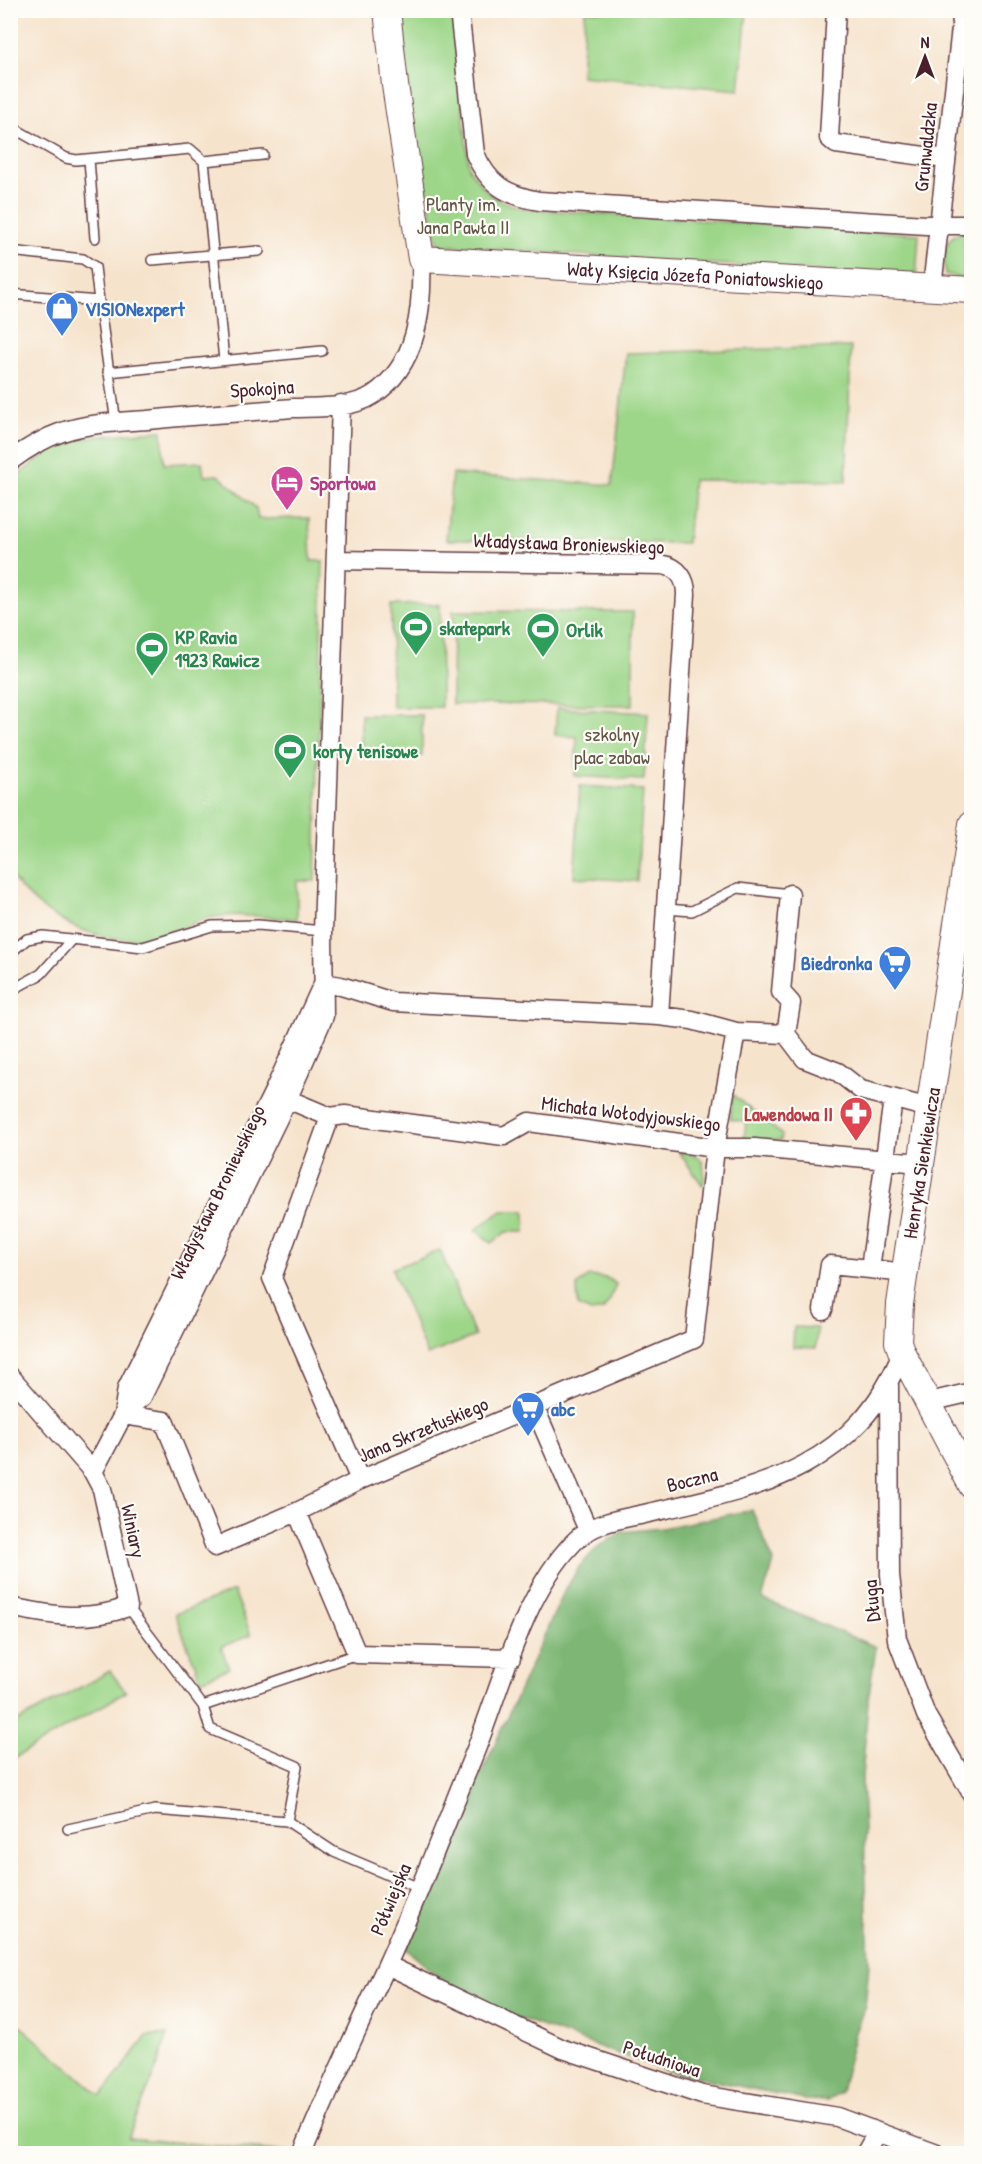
<svg xmlns="http://www.w3.org/2000/svg" width="982" height="2164" font-family="'Patrick Hand',sans-serif">
	<style>
		.green { fill: #9dd689; stroke: #747a5a; stroke-width: 1.5 }
		.forest { fill: #7eb775; stroke: #646b50; stroke-width: 1.5 }
		.lines { fill: none; stroke-linecap: round; stroke-linejoin: round }
		.lane-casing { stroke: #643c43; stroke-width: 12 }
		.street-casing { stroke: #643c43; stroke-width: 21 }
		.secondary-casing { stroke: #643c43; stroke-width: 28 }
		.lane { stroke: #fff; stroke-width: 9 }
		.street { stroke: #fff; stroke-width: 18 }
		.secondary { stroke: #fff; stroke-width: 26 }
		.labels { text-anchor: middle; dominant-baseline: central; stroke-width: 4.5; stroke-linejoin: round; paint-order: stroke }
		.street-label { font-size: 20px; fill: #4a1f2b; stroke: #fdfcf7 }
		.park-label { font-size: 20px; fill: #635647; stroke: #fdfcf7 }
		.shop-label { font-size: 20px; font-weight: bold; fill: #366cbe; stroke: #fdfcf7; text-anchor: start }
		.hotel-label { font-size: 20px; font-weight: bold; fill: #b23c85; stroke: #fdfcf7; text-anchor: start }
		.leisure-label { font-size: 20px; font-weight: bold; fill: #27864d; stroke: #fdfcf7; text-anchor: start }
		.health-label { font-size: 20px; font-weight: bold; fill: #be3a42; stroke: #fdfcf7; text-anchor: end }
	</style>
	<rect width="100%" height="100%" fill="#fdfcf7"/>
	<filter id="ink" filterUnits="userSpaceOnUse"><feTurbulence type="fractalNoise" baseFrequency=".0167" numOctaves="2"/><feDisplacementMap in="SourceGraphic" scale="12" xChannelSelector="R" yChannelSelector="G"/><feConvolveMatrix kernelMatrix="1 2 1 2 8 2 1 2 1" color-interpolation-filters="sRGB"/></filter>
	<filter id="wash" filterUnits="userSpaceOnUse"><feTurbulence type="fractalNoise" baseFrequency=".008" numOctaves="4" result="noise"/><feDisplacementMap in="SourceGraphic" scale="24" xChannelSelector="R" yChannelSelector="G"/><feGaussianBlur stdDeviation="1.35" result="paint"/><feColorMatrix in="noise" values="0 0 0 0 0 0 0 0 0 0 0 0 0 0 0 0 0 1.4 0 .05"/><feComposite in="paint" operator="in"/></filter>
	<g filter="url(#wash)">
		<rect width="100%" height="100%" fill="#f6e3cc"/>
		<path class="green" d="M394 11H453L469 168C487 197 495 201 527 209L919 234 916 278 438 245 403 83Z
			M585 11H747L739 90 581 76Z
			M958 233H971V281L945 274C944 257 941 243 958 233Z
			M851 347 846 481 693 480 687 543 446 540 452 474 612 485 626 353Z
			M162 431 164 464 202 462 204 476 218 475 256 508 258 519 309 518 311 561H323L315 881H297V919C269 918 236 912 209 918 191 923 174 932 156 936 100 948 44 920 11 876V481C24 471 37 459 52 450 79 435 131 433 162 431Z
			M440 604 441 707H392L391 605Z
			M453 611 633 612V705L452 704Z
			M557 708 648 713 644 780 575 776 577 737 555 735Z
			M361 715H422V756L361 755Z
			M580 786 643 790 637 881 574 877Z
			M733 1095 782 1135 781 1140 727 1141 728 1138 744 1139 746 1122 730 1119Z
			M679 1152C704 1153 706 1163 703 1186Z
			M502 1211H525V1232H506L492 1243 475 1230Z
			M440 1250 475 1336 427 1355 392 1269Z
			M589 1276 607 1278 616 1284 610 1300 603 1310 591 1312 578 1306 577 1286Z
			M794 1327 817 1328 816 1348 793 1347Z
			M234 1591 251 1635 221 1647 229 1668 201 1680 175 1614Z
			M110 1671 126 1692 11 1760V1725Z
			M10 2017 101 2096 147 2036 167 2034 159 2062 128 2138 302 2153H11Z"/>
		<path class="forest" d="M752 1510 774 1562 762 1599 876 1647 868 1701 862 1778 869 1964 865 2006 854 2035 841 2092 827 2101 805 2100 664 2070 465 1999 406 1949 469 1801 563 1594 579 1567 600 1545 622 1532 662 1528Z"/>
	</g>
	<g filter="url(#ink)">
		<g class="lines">
			<defs>
				<path id="lane" d="M10 126 66 158 76 160 190 149 204 161 224 360
					M89 159 95 238
					M204 161 263 155
					M10 251 83 259 95 267 99 301
					M152 260 259 251
					M10 294 99 301 116 423
					M108 372 322 351
					M666 909 692 911 738 888 790 894
					M10 953 27 939 43 936 143 947 212 926 258 925 323 931
					M10 991 41 974 72 939
					M128 1607 203 1706 357 1654
					M203 1706 210 1729 297 1766 287 1821 334 1852 419 1888
					M68 1829 155 1810 287 1821"/>
				<path id="street" d="M459 10 475 154C489 185 506 195 539 201L926 225H972
					M836 10 829 138 836 144 946 159
					M932 288 963 10
					M10 461C26 449 42 439 62 432 88 423 120 422 147 420 196 415 244 412 293 408 318 407 352 409 373 395 418 365 423 308 421 259
					M336 560 663 565C678 567 686 579 686 594L659 1016
					M323 983 341 986 393 1002 659 1016 692 1020 736 1032 786 1034 805 1059 838 1072 861 1090 929 1108
					M786 1034 791 1003 781 992 790 894
					M273 1093 330 1117 345 1115 504 1136 529 1122 715 1148H755L920 1163
					M893 1099 870 1269 905 1273
					M330 1117 272 1278 360 1480
					M823 1310 830 1265 870 1269
					M10 1376 93 1472 102 1489 128 1607C86 1622 54 1616 10 1607
					M889 1385 890 1575 897 1639 926 1715 972 1794
					M929 1402 972 1392
					M534 1406 588 1530
					M125 1410 142 1397 287 1100 324 1016 323 931 341 404
					M123 1415 164 1421 215 1547 297 1512 360 1480 694 1339 715 1148 736 1032
					M93 1472 123 1415 127 1388 273 1093 320 990
					M297 1512 357 1654 511 1658
					M387 1965 563 2049 702 2095 837 2117 937 2154
					M302 2154C328 2090 357 2030 386 1967 417 1899 444 1828 472 1759 501 1690 521 1596 574 1542 595 1520 625 1519 653 1512 762 1487 856 1468 902 1353
					M865 2154 877 2133"/>
				<g id="secondary">
					<path id="s1" d="M387 10 395 85 421 259 972 290"/>
					<path d="M972 824 900 1304 898 1342 902 1353 972 1486"/>
				</g>
			</defs>
			<use href="#lane" class="lane-casing"/>
			<use href="#street" class="street-casing"/>
			<use href="#secondary" class="secondary-casing"/>
			<use href="#lane" class="lane"/>
			<use href="#street" class="street"/>
			<use href="#secondary" class="secondary"/>
		</g>
	</g>
	<defs>
		<symbol id="shop-pin" viewBox="-11 -11 22 30"><path d="M0 17L-7.5 6A9.5 9.5 0 1 1 7.5 6Z" fill="#3f7fe0" stroke="#fdfcf7"/><path d="M-5-2.5h2.3a2.7 3.5 0 0 1 5.4 0H5L5.5 6h-11ZM-1.5-2.5h3a1.5 2.3 0 0 0-3 0Z" fill="#fff"/></symbol>
		<symbol id="hotel-pin" viewBox="-11 -11 22 30"><path d="M0 17L-7.5 6A9.5 9.5 0 1 1 7.5 6Z" fill="#d1479c" stroke="#fdfcf7"/><path d="M-6-4.5h1.5V1H6V5H4.5V3h-9V5H-6ZM-4 0a1.8 1.8 0 1 1 3.6 0ZM.5 0V-2.5h3Q6-2.5 6 0Z" fill="#fff"/></symbol>
		<symbol id="stadium-pin" viewBox="-11 -11 22 30"><path d="M0 17L-7.5 6A9.5 9.5 0 1 1 7.5 6Z" fill="#2e9e5b" stroke="#fdfcf7"/><path d="M0-5a6.5 5 0 1 0 0 10a6.5 5 0 1 0 0-10ZM-3.5-1.8h7v3.6h-7Z" fill="#fff"/></symbol>
		<symbol id="supermarket-pin" viewBox="-11 -11 22 30"><path d="M0 17L-7.5 6A9.5 9.5 0 1 1 7.5 6Z" fill="#3f7fe0" stroke="#fdfcf7"/><path d="M-6-5.5h2.5l.6 2H6L4.5 2H-2.5L-4.4-4H-6ZM-1.5 3.2a1.3 1.3 0 1 0 .1 0ZM3 3.2a1.3 1.3 0 1 0 .1 0Z" fill="#fff"/></symbol>
		<symbol id="pharmacy-pin" viewBox="-11 -11 22 30"><path d="M0 17L-7.5 6A9.5 9.5 0 1 1 7.5 6Z" fill="#e0444e" stroke="#fdfcf7"/><path d="M-2-6h4v4h4v4h-4v4h-4v-4h-4v-4h4Z" fill="#fff"/></symbol>
	</defs>
	<g fill-rule="evenodd">
		<use href="#shop-pin" x="43" y="289" width="38" height="52"/>
		<use href="#hotel-pin" x="268" y="463" width="38" height="52"/>
		<use href="#stadium-pin" x="397" y="608" width="38" height="52"/>
		<use href="#stadium-pin" x="524" y="610" width="38" height="52"/>
		<use href="#stadium-pin" x="133" y="629" width="38" height="52"/>
		<use href="#stadium-pin" x="271" y="731" width="38" height="52"/>
		<use href="#supermarket-pin" x="876" y="943" width="38" height="52"/>
		<use href="#pharmacy-pin" x="837" y="1094" width="38" height="52"/>
		<use href="#supermarket-pin" x="509" y="1389" width="38" height="52"/>
	</g>
	<g class="labels">
		<g class="street-label">
			<text transform="translate(925 147) rotate(-84)">Grunwaldzka</text>
			<text stroke="none"><textPath href="#s1" startOffset="526">Wały Księcia Józefa Poniatowskiego</textPath></text>
			<text transform="translate(262 388) rotate(-4)">Spokojna</text>
			<text transform="translate(569 543) rotate(2)">Władysława Broniewskiego</text>
			<text transform="translate(631 1113) rotate(7)">Michała Wołodyjowskiego</text>
			<text transform="translate(921 1163) rotate(-81)">Henryka Sienkiewicza</text>
			<text transform="translate(217 1192) rotate(-64)">Władysława Broniewskiego</text>
			<text transform="translate(423 1429) rotate(-23)">Jana Skrzetuskiego</text>
			<text transform="translate(692 1479) rotate(-14)">Boczna</text>
			<text transform="translate(134 1531) rotate(78)">Winiary</text>
			<text transform="translate(871 1601) rotate(-95)">Długa</text>
			<text transform="translate(390 1899) rotate(-67)">Półwiejska</text>
			<text transform="translate(662 2058) rotate(18)">Południowa</text>
		</g>
		<g class="park-label">
			<text x="463" y="203">Planty im.<tspan x="463" dy="23">Jana Pawła II</tspan></text>
			<text x="612" y="733">szkolny<tspan x="612" dy="23">plac zabaw</tspan></text>
		</g>
		<g class="shop-label">
			<text x="85" y="308">VISIONexpert</text>
			<text x="872" y="962" text-anchor="end">Biedronka</text>
			<text x="551" y="1408">abc</text>
		</g>
		<g class="hotel-label">
			<text x="310" y="482">Sportowa</text>
		</g>
		<g class="leisure-label">
			<text x="439" y="627">skatepark</text>
			<text x="566" y="629">Orlik</text>
			<text x="175" y="636">KP Ravia<tspan x="175" dy="23">1923 Rawicz</tspan></text>
			<text x="313" y="750">korty tenisowe</text>
		</g>
		<g class="health-label">
			<text x="833" y="1113">Lawendowa II</text>
		</g>
	</g>
	<rect width="982" height="2164" fill="none" stroke="#fdfcf7" stroke-width="36"/>
	<g transform="translate(925 57)" stroke="#fdfcf7" stroke-width="4.5" paint-order="stroke">
	<path d="M0-4.5L10 22L0 15L-10 22Z" fill="#4a1f2b"/>
	<text y="-9" font-size="16" font-weight="bold" text-anchor="middle" fill="#4a1f2b">N</text>
	</g>
</svg>
